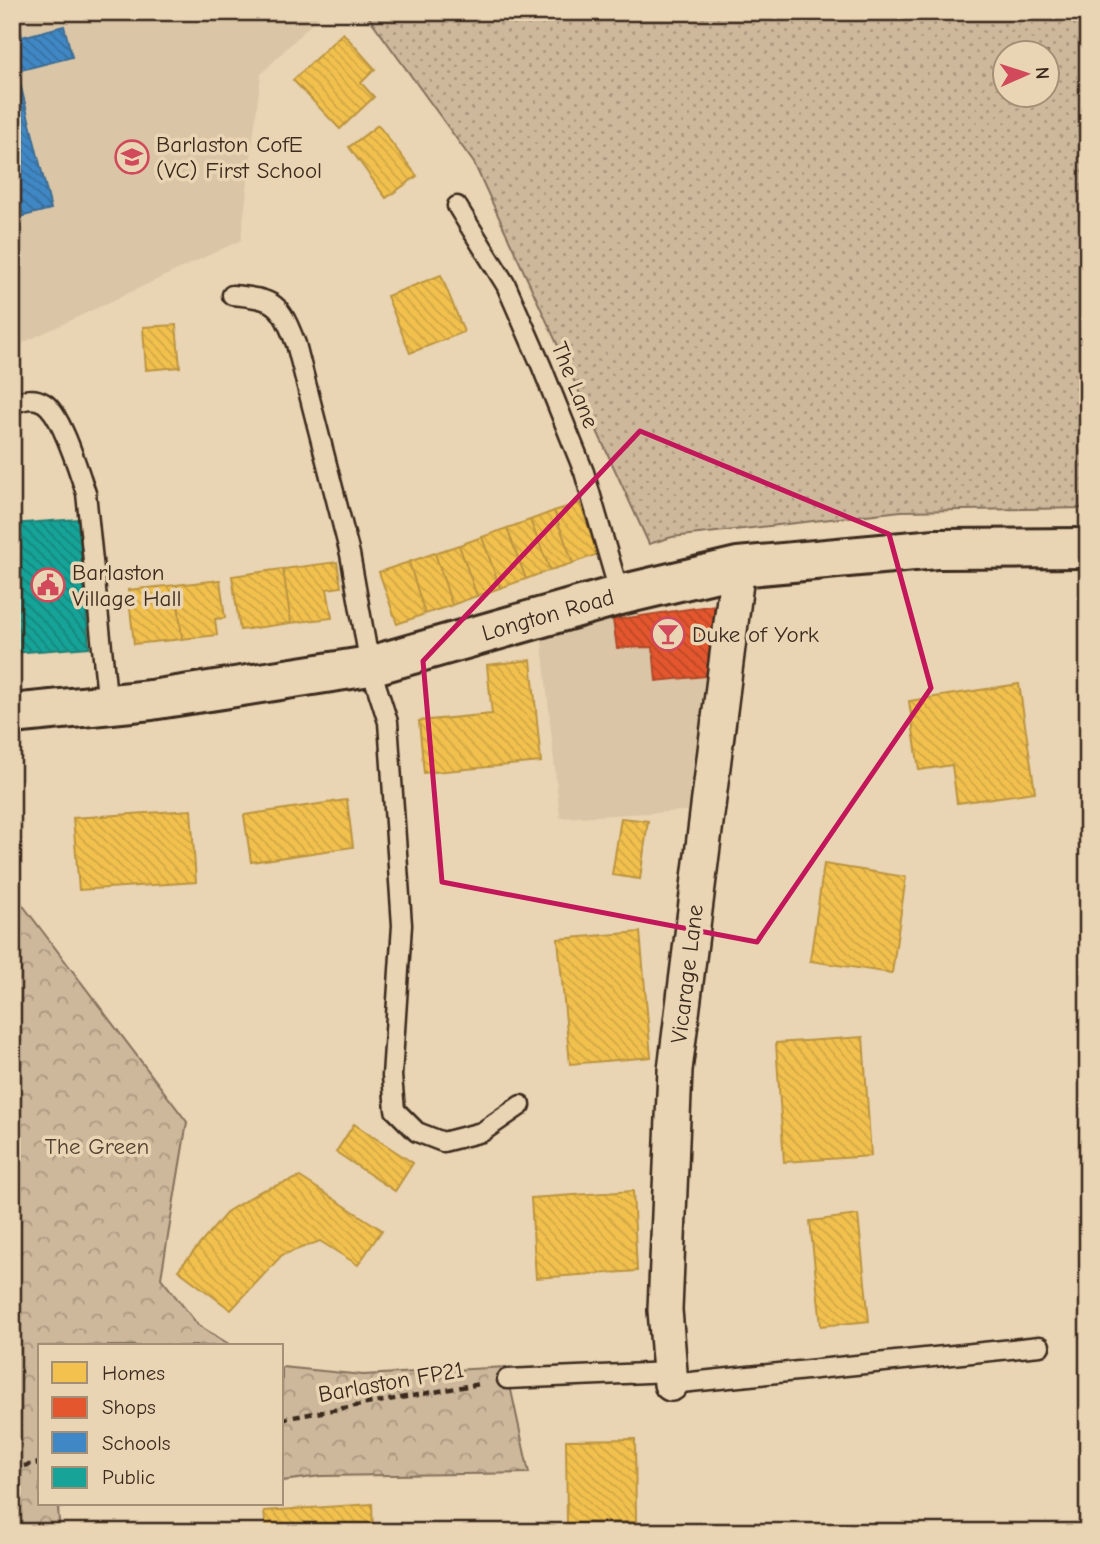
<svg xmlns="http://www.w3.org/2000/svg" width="1100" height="1544" font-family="'Comic Neue',sans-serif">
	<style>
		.built { fill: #dac6a6 }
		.grass { fill: url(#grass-dots); stroke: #84715c; stroke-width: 2; fill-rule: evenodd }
		.park { fill: url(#park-crowns); stroke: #84715c; stroke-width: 2 }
		.homes { fill: url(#homes-back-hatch); stroke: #bb9440; stroke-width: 2 }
		.shops { fill: url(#shops-back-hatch); stroke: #b14a29; stroke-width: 2 }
		.schools { fill: url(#schools-back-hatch); stroke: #3e6c93; stroke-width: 2 }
		.public { fill: url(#public-back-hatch); stroke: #227f73; stroke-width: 2 }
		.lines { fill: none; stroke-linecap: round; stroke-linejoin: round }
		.lane-casing { stroke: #3b2a1e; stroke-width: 23 }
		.street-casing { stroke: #3b2a1e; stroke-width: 38 }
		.secondary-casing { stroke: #3b2a1e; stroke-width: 44 }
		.path { stroke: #3b2a1e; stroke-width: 4.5; stroke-dasharray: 7 5; stroke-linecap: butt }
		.lane { stroke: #e9d4b3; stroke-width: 18 }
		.street { stroke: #e9d4b3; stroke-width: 33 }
		.secondary { stroke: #e9d4b3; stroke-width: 38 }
		.marked { fill: none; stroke: #c2185b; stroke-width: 5; stroke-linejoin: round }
		.labels { text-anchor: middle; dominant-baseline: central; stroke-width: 7; stroke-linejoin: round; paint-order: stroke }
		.poi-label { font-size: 23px; fill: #3b2a1e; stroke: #e9d4b3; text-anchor: start }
		.street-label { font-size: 23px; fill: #3b2a1e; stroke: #e9d4b3 }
		.park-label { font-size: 23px; fill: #513f31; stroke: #e9d4b3 }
	</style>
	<defs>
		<pattern id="grass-dots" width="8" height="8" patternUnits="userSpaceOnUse" patternTransform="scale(1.75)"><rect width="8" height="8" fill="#cdb89b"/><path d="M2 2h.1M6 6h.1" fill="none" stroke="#a8967e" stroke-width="1.8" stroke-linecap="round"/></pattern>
		<pattern id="park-crowns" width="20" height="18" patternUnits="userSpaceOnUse" patternTransform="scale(1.75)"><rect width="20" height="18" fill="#cdb89b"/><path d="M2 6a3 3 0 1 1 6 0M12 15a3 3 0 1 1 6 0" fill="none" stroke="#a8967e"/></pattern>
		<pattern id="homes-back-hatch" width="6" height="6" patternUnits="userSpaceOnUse" patternTransform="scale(1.75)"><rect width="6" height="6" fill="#f2c14e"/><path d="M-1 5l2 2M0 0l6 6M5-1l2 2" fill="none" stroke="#d0a644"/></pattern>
		<pattern id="shops-back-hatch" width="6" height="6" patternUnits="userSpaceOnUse" patternTransform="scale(1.75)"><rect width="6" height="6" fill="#e4572e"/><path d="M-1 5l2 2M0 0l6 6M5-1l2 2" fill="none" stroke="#ba4827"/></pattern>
		<pattern id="schools-back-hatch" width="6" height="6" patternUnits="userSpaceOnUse" patternTransform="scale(1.75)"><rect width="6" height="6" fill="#3f88c5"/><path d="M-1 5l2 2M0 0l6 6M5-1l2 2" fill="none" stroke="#366f9f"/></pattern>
		<pattern id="public-back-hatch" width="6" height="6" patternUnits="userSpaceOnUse" patternTransform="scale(1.75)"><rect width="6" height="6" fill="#17a398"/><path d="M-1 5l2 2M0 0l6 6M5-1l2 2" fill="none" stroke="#16857b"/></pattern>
	</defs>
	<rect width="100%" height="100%" fill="#e9d4b3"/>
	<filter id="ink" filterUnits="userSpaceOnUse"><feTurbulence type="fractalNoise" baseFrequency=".0143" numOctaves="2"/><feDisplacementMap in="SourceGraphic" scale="14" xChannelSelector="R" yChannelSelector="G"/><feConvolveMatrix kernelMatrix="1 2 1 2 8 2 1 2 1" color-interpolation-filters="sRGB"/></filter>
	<g filter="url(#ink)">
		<path class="built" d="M12 12H323L261 74 241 240 12 348Z
			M723 604 702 810 560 818 541 634 613 620Z"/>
		<path class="grass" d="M365 12H1088V508L901 511 672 537 649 544 474 163ZM1006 52H1048V94H1006Z"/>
		<path class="park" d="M12 891 187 1122 161 1278 198 1325 232 1346H40V1504H89L58 1508 60 1532H12Z
			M282 1367 363 1375 506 1367 529 1473 321 1476 282 1481Z"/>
		<path class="homes" d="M343 33 375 69 361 83 374 97 340 129 293 80Z
			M378 125 417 176 386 198 349 147Z
			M441 275 464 332 410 353 387 296Z
			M176 325 180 367 146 370 143 327Z
			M580 503 598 554 573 563 554 511Z
			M554 511 573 563 550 570 530 520Z
			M530 520 550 570 526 579 507 528Z
			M507 528 526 579 500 588 482 537Z
			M482 537 500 588 477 596 459 545Z
			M459 545 477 596 452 605 435 553Z
			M435 553 452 605 425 614 409 562Z
			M337 562 341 587 327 589 332 618 291 623 283 569Z
			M409 562 425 614 397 624 379 572Z
			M283 569 291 623 240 630 232 576Z
			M220 580 225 618 215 619 217 635 182 639 176 585Z
			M176 585 182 639 134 644 128 590Z
			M531 660 541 762 424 773 419 721 492 714 487 665Z
			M1019 684 1035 792 957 803 952 765 919 770 909 701Z
			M347 800 353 847 251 862 244 815Z
			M191 810 196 882 79 890 73 818Z
			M621 818 648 821 640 879 612 875Z
			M824 864 906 877 892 973 810 961Z
			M640 932 651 1057 570 1064 558 939Z
			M863 1037 871 1156 784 1162 776 1043Z
			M354 1124 413 1163 395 1191 336 1152Z
			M300 1177 382 1230 358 1265 320 1241 282 1255 231 1310 178 1270 228 1211 261 1191Z
			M633 1191 637 1271 536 1278 531 1198Z
			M858 1215 869 1321 821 1326 810 1221Z
			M635 1439 636 1522 567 1523 566 1440Z
			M372 1504 373 1532H266L264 1511Z"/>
		<path class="shops" d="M723 604 716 675 656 681 653 647 617 648 613 620Z"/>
		<path class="schools" d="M12 12H16L22 37 64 26 72 57 17 71 51 209 12 219Z"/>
		<path class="public" d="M78 519 89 647 13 653 12 524Z"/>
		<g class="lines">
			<defs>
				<path id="lane" d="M457 206 506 285 541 365 584 472 620 595
					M232 295C276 299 280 303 296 344L350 554 370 666 388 722 402 925 392 1076 395 1110 417 1132 443 1142 482 1132 521 1105
					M12 404C23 400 33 396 44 403 62 414 79 473 86 493L108 706
					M507 1379 670 1372
					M671 1384 1040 1346"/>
				<path id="street" d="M671 1384 665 1310 675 1070 738 567"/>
				<path id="secondary" d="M12 714 151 700 370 666 620 595 738 567 936 549 1088 548"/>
			</defs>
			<use href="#lane" class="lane-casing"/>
			<use href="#street" class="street-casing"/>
			<use href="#secondary" class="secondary-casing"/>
			<path class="path" d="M282 1419 479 1384
				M12 1468 40 1463"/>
			<use href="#lane" class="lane"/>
			<use href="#street" class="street"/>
			<use href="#secondary" class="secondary"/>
		</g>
	</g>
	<path class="marked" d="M640 431 889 534 931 688 757 942 442 882 423 661Z"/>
	<defs>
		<symbol id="school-ring" viewBox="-11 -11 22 22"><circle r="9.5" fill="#e9d4b3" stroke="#d1495b" stroke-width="1.5"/><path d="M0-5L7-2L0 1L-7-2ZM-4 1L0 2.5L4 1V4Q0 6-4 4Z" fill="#d1495b"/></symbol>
		<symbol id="civic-ring" viewBox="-11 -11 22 22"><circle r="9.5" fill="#e9d4b3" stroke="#d1495b" stroke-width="1.5"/><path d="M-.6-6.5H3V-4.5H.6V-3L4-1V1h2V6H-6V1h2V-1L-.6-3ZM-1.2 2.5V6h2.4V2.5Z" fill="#d1495b"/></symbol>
		<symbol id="bar-ring" viewBox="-11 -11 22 22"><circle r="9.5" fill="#e9d4b3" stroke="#d1495b" stroke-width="1.5"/><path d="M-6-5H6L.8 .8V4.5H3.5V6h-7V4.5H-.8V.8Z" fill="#d1495b"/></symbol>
	</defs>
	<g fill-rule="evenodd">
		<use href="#school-ring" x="113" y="138" width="38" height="38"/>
		<use href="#civic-ring" x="29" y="566" width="38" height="38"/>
		<use href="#bar-ring" x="649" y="615" width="38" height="38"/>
	</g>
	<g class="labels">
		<g class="poi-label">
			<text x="156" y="144">Barlaston CofE<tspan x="156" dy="26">(VC) First School</tspan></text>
			<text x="72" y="572">Barlaston<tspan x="72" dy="26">Village Hall</tspan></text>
			<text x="692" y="634">Duke of York</text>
		</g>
		<g class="street-label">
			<text transform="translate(575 385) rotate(68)">The Lane</text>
			<text transform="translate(548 615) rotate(-16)">Longton Road</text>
			<text transform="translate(687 974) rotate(-83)">Vicarage Lane</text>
			<text transform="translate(391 1382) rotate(-10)">Barlaston FP21</text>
		</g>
		<g class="park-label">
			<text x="97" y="1146">The Green</text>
		</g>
	</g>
	<rect width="1100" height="1544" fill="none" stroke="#e9d4b3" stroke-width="42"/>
	<rect x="21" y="21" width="1058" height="1502" fill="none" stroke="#3b2a1e" stroke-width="2.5" filter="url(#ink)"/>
	<rect x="38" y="1344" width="245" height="161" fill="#e9d4b3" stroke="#a39077" stroke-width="2"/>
	<rect x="52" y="1362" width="35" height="21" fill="#f2c14e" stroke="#a39077" stroke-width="2"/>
	<text x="102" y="1380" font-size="21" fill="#3b2a1e">Homes</text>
	<rect x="52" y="1397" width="35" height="21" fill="#e4572e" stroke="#a39077" stroke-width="2"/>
	<text x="102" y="1414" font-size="21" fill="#3b2a1e">Shops</text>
	<rect x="52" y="1432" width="35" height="21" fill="#3f88c5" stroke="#a39077" stroke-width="2"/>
	<text x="102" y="1450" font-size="21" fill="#3b2a1e">Schools</text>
	<rect x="52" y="1467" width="35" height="21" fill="#17a398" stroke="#a39077" stroke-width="2"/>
	<text x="102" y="1484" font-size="21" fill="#3b2a1e">Public</text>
	<g transform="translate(1026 74) rotate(87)"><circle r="33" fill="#e9d4b3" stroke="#a39077" stroke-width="2"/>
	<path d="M0-5L12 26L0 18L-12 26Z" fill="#d1495b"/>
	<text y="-10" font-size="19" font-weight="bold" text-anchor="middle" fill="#3b2a1e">N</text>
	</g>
</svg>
